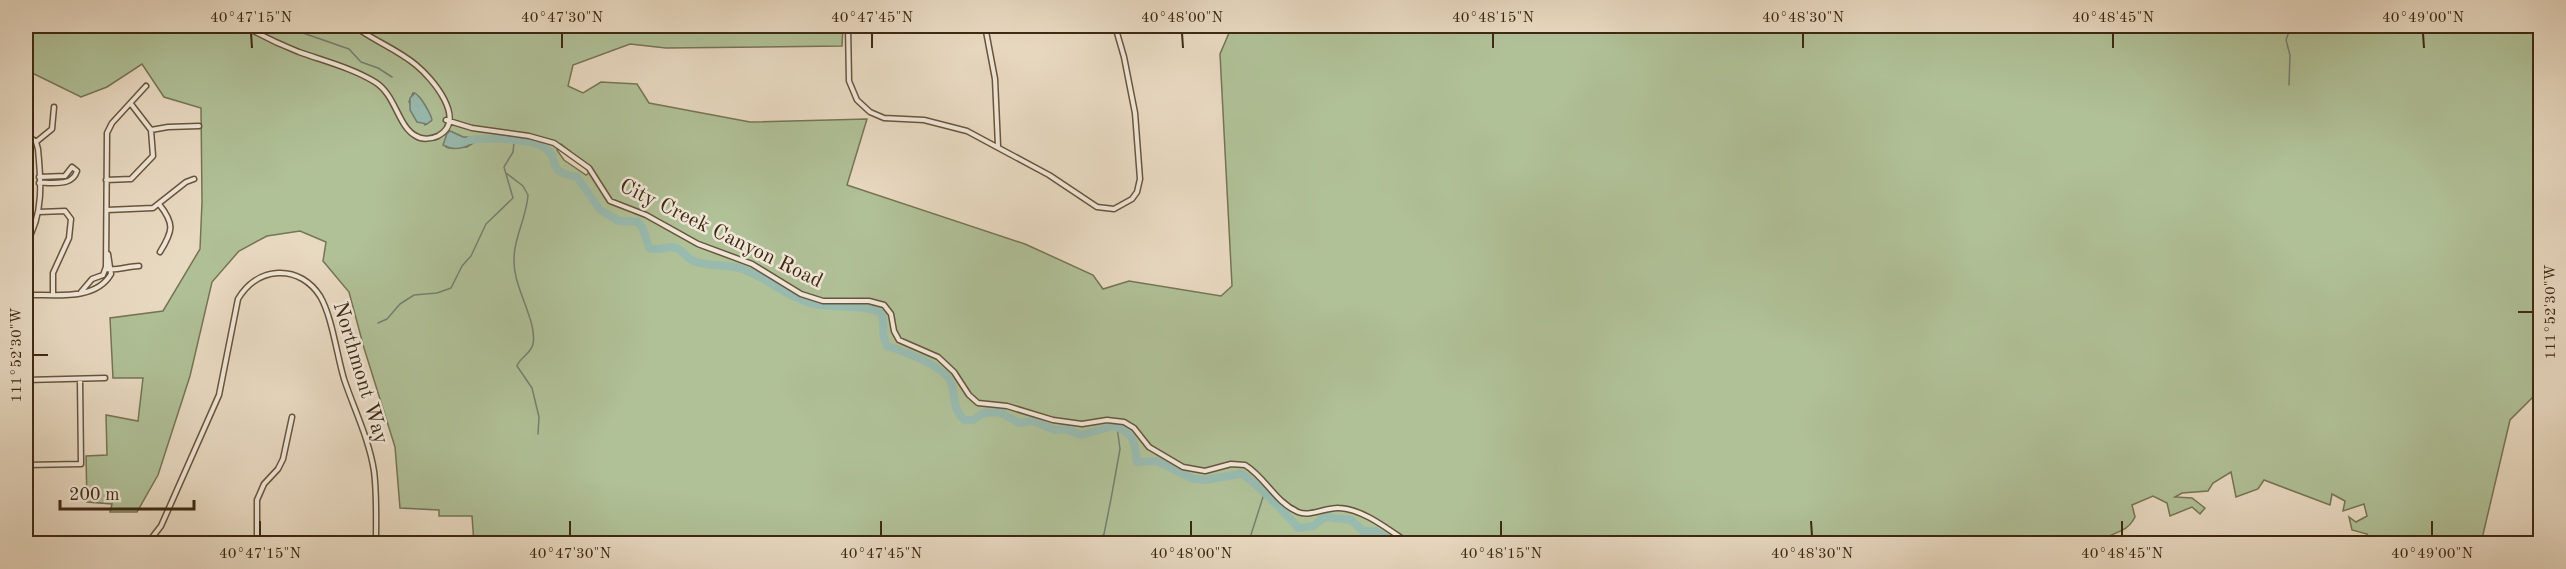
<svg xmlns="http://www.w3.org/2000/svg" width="2566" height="569" font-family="'Old Standard TT',serif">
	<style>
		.green { fill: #b0c097; stroke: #767454; stroke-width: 1.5; fill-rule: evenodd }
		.water { fill: #98baaf; stroke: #748070; stroke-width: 1.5 }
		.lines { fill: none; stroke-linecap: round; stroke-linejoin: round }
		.stream { stroke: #748070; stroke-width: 1.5 }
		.river { stroke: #98baaf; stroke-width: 8 }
		.street-casing { stroke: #68553d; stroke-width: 7 }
		.street { stroke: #f0e6d7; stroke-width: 4 }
		.ticks { fill: none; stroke: #3d2911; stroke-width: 2 }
		.labels { text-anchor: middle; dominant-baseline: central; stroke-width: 5; stroke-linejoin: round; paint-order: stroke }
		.street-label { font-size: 21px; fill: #3d2911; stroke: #f0e6d7 }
		.neatline { fill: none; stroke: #3d2911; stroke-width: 2 }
		.ticks-label { font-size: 15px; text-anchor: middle; fill: #3d2911 }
	</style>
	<rect width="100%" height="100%" fill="#e8d9c1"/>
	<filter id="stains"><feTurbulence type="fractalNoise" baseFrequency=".00333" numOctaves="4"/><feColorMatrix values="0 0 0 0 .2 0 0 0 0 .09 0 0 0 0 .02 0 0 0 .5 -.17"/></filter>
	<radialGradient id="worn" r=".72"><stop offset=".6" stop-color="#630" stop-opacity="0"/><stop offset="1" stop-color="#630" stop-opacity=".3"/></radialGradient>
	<path class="green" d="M26 26H843L842 46 666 48 630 44 573 65 568 86 583 93 601 82 637 84 649 103 750 122 867 119 847 185 1025 244 1093 275 1103 289 1129 281 1221 296 1232 286 1220 54 1232 26H2540V390L2510 420 2481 543H2370L2367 534 2352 530 2349 517 2356 522 2367 516 2364 504 2343 511 2345 501 2332 494 2330 505 2264 480 2258 489 2236 497 2231 472 2213 483 2208 491 2182 493 2175 497 2192 498 2205 508 2200 514 2192 507 2170 516 2167 503 2153 496 2132 505 2135 517C2125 536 2111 530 2101 543H474L472 516H439V510L400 508 395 447 364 348 349 292 323 261 326 242 300 231 267 236 239 251 212 282 190 376 158 475 137 512H110L112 504 87 502 86 456 107 455 106 415 138 421 143 378H113L110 318 163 311 200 249 202 202 201 108 164 97 142 64 107 87 81 97 26 70ZM413 93C423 97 429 112 431 121L425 125 409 102ZM450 131 463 137 481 138 467 147 449 148 446 147V136ZM561 144 593 170 586 175 564 160 557 150Z"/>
	<path class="water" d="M415 93C421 97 431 114 432 120L427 124 417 122 410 110V98Z
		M450 131 463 137 481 138C469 146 457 153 443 145L447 134Z"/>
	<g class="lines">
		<path class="stream" d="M296 26 303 33 349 49 361 62 378 68 392 77
			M2289 85 2290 55 2286 40 2291 26
			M506 173 523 186 528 195C526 224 508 244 516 277 520 296 537 326 533 344 531 354 520 357 517 366L532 388 539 417 538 434
			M378 323 387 319 400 304 414 295 437 293 451 288 462 266 471 256 486 224 513 198 504 167 513 152 514 142
			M1094 544 1104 534 1111 499 1120 449 1117 427
			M1104 544V535
			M1248 544 1264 494"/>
		<path class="river" d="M470 140C486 138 532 138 545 148 562 160 543 171 577 177L600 210 619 221 638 222 643 229 649 248C659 252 667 245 676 248 683 250 687 259 694 261 708 267 725 264 739 268 766 276 786 297 813 304 834 309 862 303 881 313 886 323 880 335 887 346 904 352 947 366 952 385 955 398 953 409 964 420H973L984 413 999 412 1019 423 1033 421 1055 430 1066 429 1081 435 1114 426C1136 434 1134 443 1137 462L1157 461 1193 479 1205 480 1241 474C1252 478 1289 517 1298 528L1313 526 1325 517 1351 520 1363 531H1375L1397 544"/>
		<defs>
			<path id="street" d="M245 26C262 36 281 45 299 52 324 61 352 68 375 82 396 95 398 127 416 136 422 140 432 139 438 136 468 120 432 78 416 65 397 49 374 41 354 26
				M848 26 849 81 857 100 870 112 884 118 924 120 967 131 1049 175 1097 207 1114 209 1132 199 1137 192 1140 179 1135 113 1124 57 1115 26
				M985 26 995 79 998 146
				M446 120 472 128 529 136 554 143 589 168 610 201 646 215 698 244 752 264 801 294 823 301H869L884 305 891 314 894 331 899 340 938 357 954 372 969 395 978 403 1007 406 1053 420 1082 424 1107 420 1124 422 1134 428 1149 447 1183 467 1205 471 1231 464 1245 465C1265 477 1275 502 1298 512 1311 517 1326 507 1339 508 1364 509 1390 531 1410 544
				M151 130 168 127 199 126
				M26 134 36 142 38 149C41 180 44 215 26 243
				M36 142 52 129 54 107
				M39 177 65 176 72 167 77 171C72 187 53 182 39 183
				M106 180 131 179 153 156 151 130 131 104
				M159 204C175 224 173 231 160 252
				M107 210 153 208 186 182 194 179
				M39 212 65 211 71 219 69 238 53 273V294
				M106 269C117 271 128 266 139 266
				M81 292 92 279 103 275 106 267 107 133 112 123 146 86
				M26 295C52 294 95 302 111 274L108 254
				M26 380 105 378
				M26 465 81 464 80 379
				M147 544 161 526 219 395 238 299C247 284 261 274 278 273 296 272 311 282 320 296 332 316 337 356 344 379 354 409 369 439 374 471 377 494 376 519 376 544
				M257 544V500L264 484 278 469 283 459 292 417"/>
		</defs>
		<use href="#street" class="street-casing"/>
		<use href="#street" class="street"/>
	</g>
	<path class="ticks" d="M251 33 252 48M562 33V48M872 33V48M1182 33 1183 48M1493 33V48M1803 33V48M2113 33V48M2423 33 2424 48M2518 312H2533M33 355H48M260 521V536M570 521V536M881 521V536M1191 521V536M1501 521V536M1811 521 1812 536M2122 521V536M2432 521V536"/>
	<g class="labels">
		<g class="street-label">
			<text transform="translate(721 234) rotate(26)">City Creek Canyon Road</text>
			<text transform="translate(360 373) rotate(73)">Northmont Way</text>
		</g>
	</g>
	<rect width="2566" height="569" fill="none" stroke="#e8d9c1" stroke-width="66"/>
	<path d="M60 500v9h134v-9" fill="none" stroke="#3d2911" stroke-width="3"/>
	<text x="69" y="500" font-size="18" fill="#3d2911" stroke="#f0e6d7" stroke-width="4.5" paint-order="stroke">200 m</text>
	<rect x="33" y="33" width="2500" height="503" class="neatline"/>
	<g class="ticks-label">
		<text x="251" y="22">40°47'15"N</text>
		<text x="562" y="22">40°47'30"N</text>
		<text x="872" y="22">40°47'45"N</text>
		<text x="1182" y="22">40°48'00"N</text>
		<text x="1493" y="22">40°48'15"N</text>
		<text x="1803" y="22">40°48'30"N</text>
		<text x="2113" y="22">40°48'45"N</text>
		<text x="2423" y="22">40°49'00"N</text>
		<text transform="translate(2550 312) rotate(-90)" y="5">111°52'30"W</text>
		<text transform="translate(16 355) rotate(-90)" y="5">111°52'30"W</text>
		<text x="260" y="558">40°47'15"N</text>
		<text x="570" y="558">40°47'30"N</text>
		<text x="881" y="558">40°47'45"N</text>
		<text x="1191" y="558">40°48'00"N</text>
		<text x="1501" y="558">40°48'15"N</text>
		<text x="1812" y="558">40°48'30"N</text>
		<text x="2122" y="558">40°48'45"N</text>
		<text x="2432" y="558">40°49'00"N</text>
	</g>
	<rect width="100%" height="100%" filter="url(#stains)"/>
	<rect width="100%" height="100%" fill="url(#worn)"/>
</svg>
